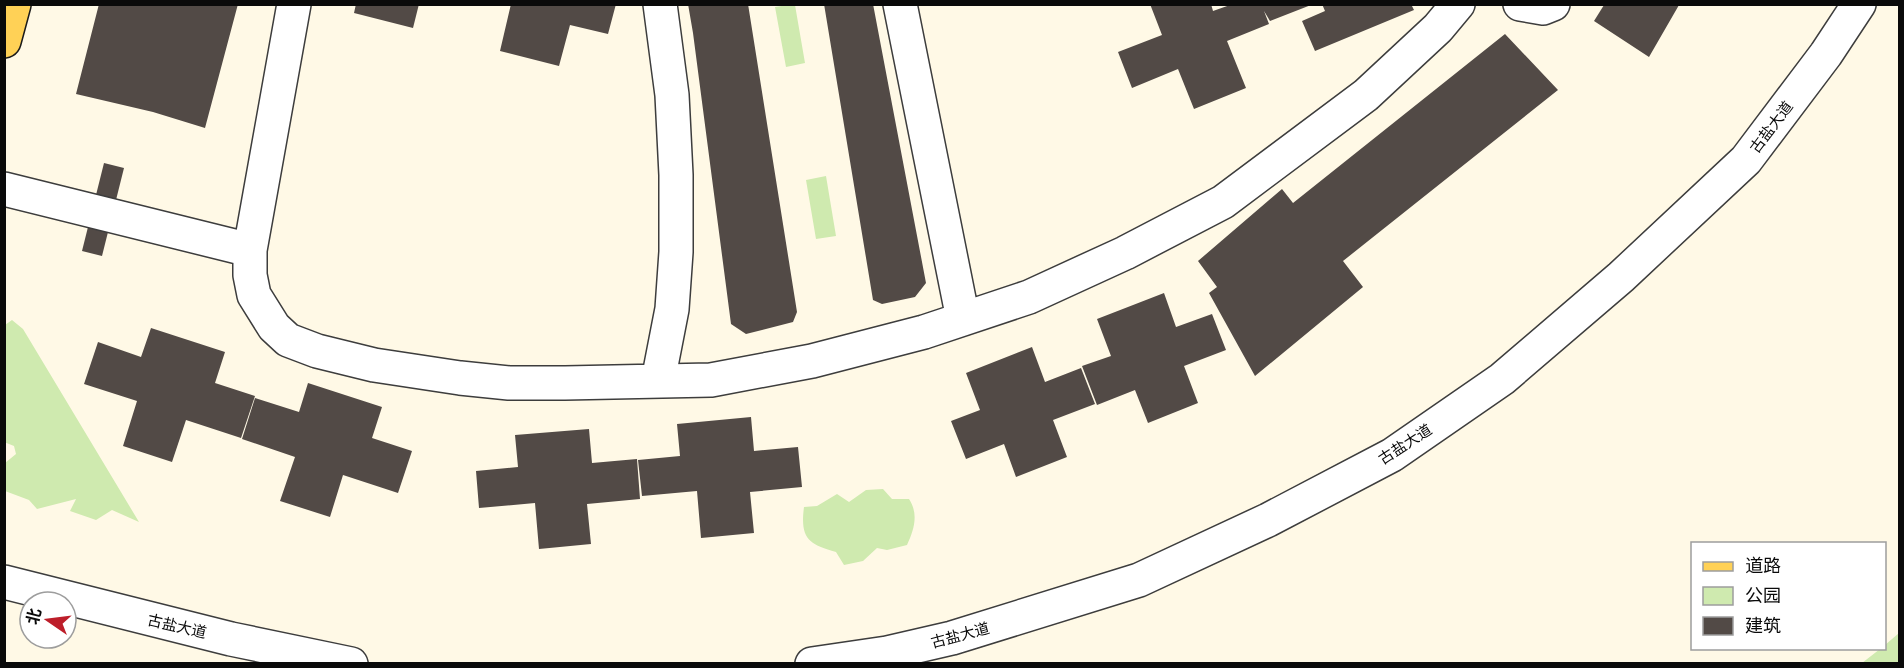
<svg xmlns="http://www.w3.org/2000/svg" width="1904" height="668" font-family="'IBM Plex Serif','Noto Sans SC',serif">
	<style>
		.green { fill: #cfeaaf }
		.building { fill: #524a46 }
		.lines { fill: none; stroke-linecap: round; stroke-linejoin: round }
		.minor-casing { stroke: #3d3d3d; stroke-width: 36 }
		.major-casing { stroke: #1b1b1b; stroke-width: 36 }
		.minor { stroke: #fff; stroke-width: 33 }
		.major { stroke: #ffd156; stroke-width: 33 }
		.labels { text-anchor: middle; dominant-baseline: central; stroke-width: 6; stroke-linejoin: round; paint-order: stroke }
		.street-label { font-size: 15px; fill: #0a0a0a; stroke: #fff }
	</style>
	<rect width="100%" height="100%" fill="#fff9e6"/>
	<path class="green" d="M788 5H795L805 63 786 67 775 7Z
		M826 176 836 236 816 239 806 180Z
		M12 320 23 329 139 522 112 510 96 520 70 511 76 499 37 509 29 500 5 491V463L16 454 14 446 4 442 5 325Z
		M883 489 892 499H909C919 514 914 530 907 545L887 550 877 548 863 561 844 565 836 552C808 544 800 538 804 507L817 506 837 494 849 502 866 490Z
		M1899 633V663H1862L1880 649 1884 648 1885 645Z"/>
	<path class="building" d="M99 4H238L205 128 153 112 76 94Z
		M356 4H419L413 28 354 13Z
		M511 4H616L608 34 570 25 559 66 500 51Z
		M688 4H748L797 312 793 322 746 334 731 324 693 33Z
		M824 4H873L926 283 915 297 882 304 873 300Z
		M1150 4H1211L1213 11 1230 5H1311L1270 21 1264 11 1269 24 1227 41 1246 88 1194 109 1178 69 1132 88 1118 52 1162 35Z
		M1322 4H1411L1414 10 1315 51 1302 21 1325 11Z
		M1604 5H1679L1649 57 1594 21Z
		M1505 34 1558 90 1343 261 1363 287 1255 376 1209 293 1217 287 1198 261 1282 189 1293 203Z
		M104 163 124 168 102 256 82 251Z
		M1164 293 1176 327 1212 314 1226 350 1184 366 1198 403 1148 423 1135 390 1097 405 1082 366 1111 356 1097 319Z
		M151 328 225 352 215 383 255 396 241 438 186 420 172 462 123 446 137 401 84 384 98 342 141 357Z
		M1032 347 1045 382 1081 368 1095 404 1053 420 1067 457 1016 477 1004 444 966 459 951 421 980 410 966 373Z
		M308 383 382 407 372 438 412 451 398 493 343 475 330 517 280 501 295 457 242 439 255 398 299 412Z
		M751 417 754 451 798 447 802 487 750 492 754 533 701 538 697 491 642 496 638 460 680 456 677 424Z
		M589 429 592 463 637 459 640 499 587 504 591 544 539 549 535 503 479 508 476 471 518 467 515 435Z"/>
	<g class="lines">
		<defs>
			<path id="minor" d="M294 4 250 250V275L254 295 274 327 288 340 317 351 374 365 460 378 509 383H565L711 380 812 361 924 332 1029 297 1125 253 1223 202 1366 95 1438 28 1458 4
				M900 4 963 319
				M1520 4 1543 8 1553 4
				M4 189 250 250
				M658 381 672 309 676 252V175L672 95 660 4
				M4 582 231 639 351 664
				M812 664 887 653 952 638 1139 580 1268 520 1392 455 1502 379 1621 277 1746 160 1826 54 1859 4"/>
			<path id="major" d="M4 41 14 4"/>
		</defs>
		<use href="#minor" class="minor-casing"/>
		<use href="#major" class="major-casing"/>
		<use href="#minor" class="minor"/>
		<use href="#major" class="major"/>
	</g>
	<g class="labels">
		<g class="street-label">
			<text transform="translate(1771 127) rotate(-53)">古盐大道</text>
			<text transform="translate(1405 444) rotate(-33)">古盐大道</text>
			<text transform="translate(177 626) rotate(13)">古盐大道</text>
			<text transform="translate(960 635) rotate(-15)">古盐大道</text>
		</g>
	</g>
	<rect width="1904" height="668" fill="none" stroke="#0a0a0a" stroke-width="12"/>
	<rect x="1691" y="542" width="195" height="108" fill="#ffffff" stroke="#9d9d9d" stroke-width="1.5"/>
	<rect x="1703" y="562" width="30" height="9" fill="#ffd156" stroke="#9d9d9d" stroke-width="1.5"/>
	<text x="1745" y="572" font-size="18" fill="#0a0a0a">道路</text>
	<rect x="1703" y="587" width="30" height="18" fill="#cfeaaf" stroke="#9d9d9d" stroke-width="1.5"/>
	<text x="1745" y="602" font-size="18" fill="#0a0a0a">公园</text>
	<rect x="1703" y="617" width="30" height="18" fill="#524a46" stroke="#9d9d9d" stroke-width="1.5"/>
	<text x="1745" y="632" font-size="18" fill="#0a0a0a">建筑</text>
	<g transform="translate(48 620) rotate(284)"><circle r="28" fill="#ffffff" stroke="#9d9d9d" stroke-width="1.5"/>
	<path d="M0-4.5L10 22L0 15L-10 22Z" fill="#bd1e2a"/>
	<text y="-9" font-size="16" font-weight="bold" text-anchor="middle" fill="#0a0a0a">北</text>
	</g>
</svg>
